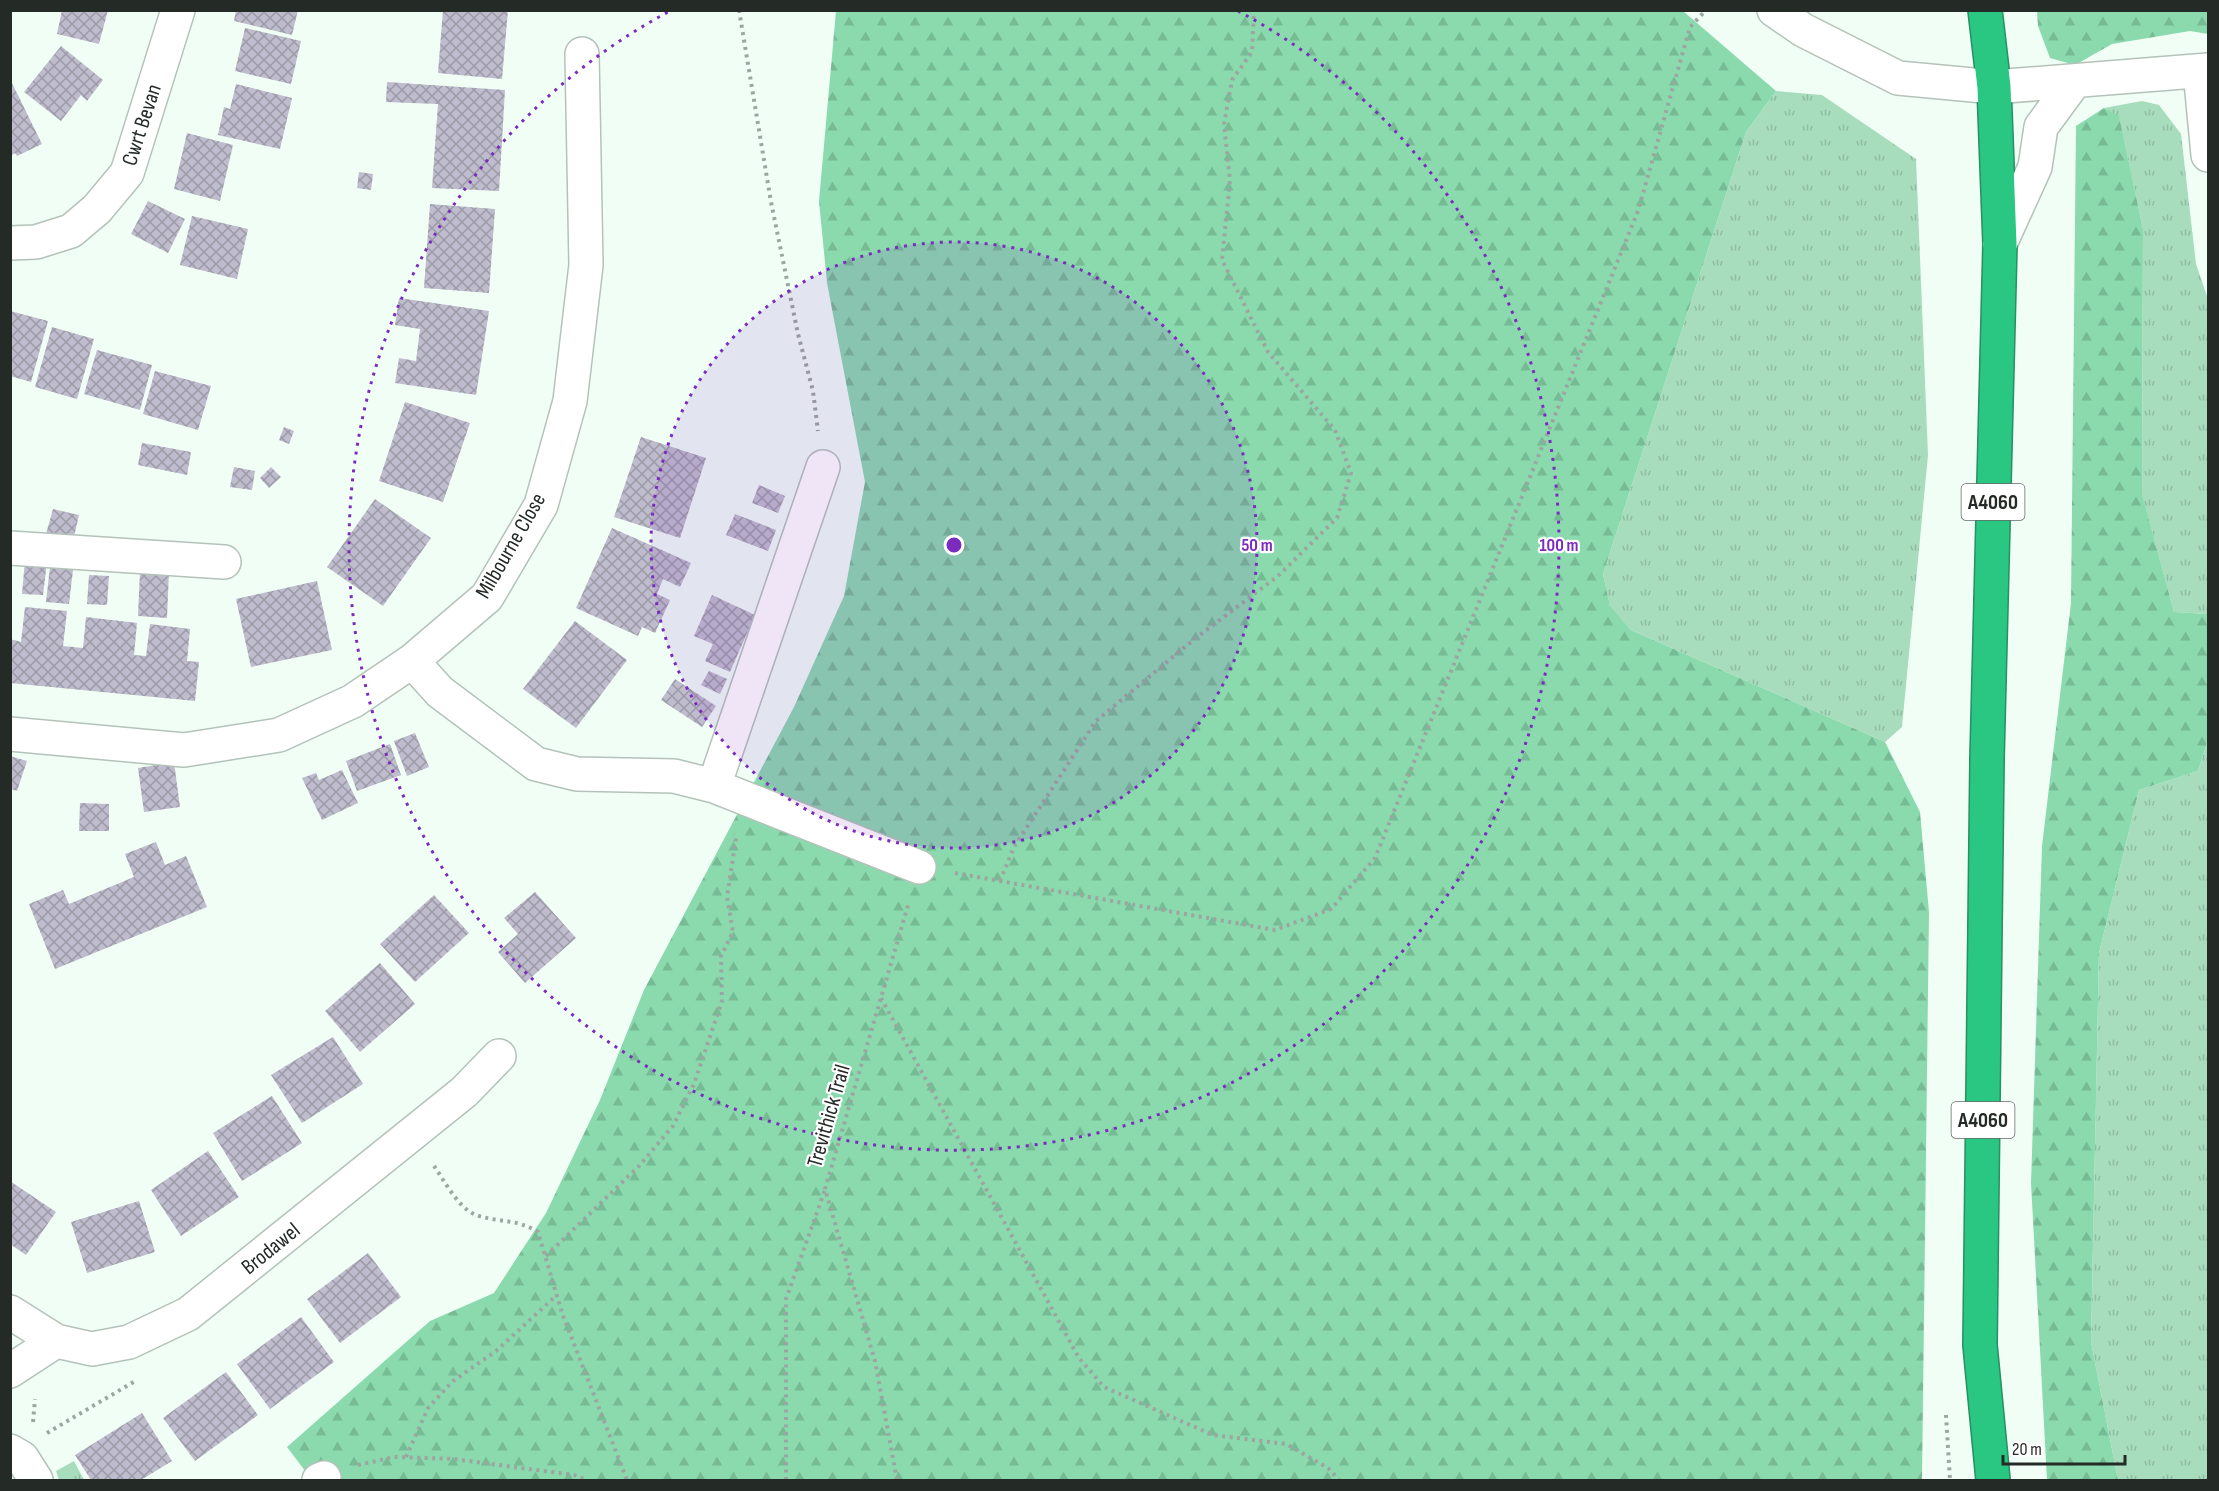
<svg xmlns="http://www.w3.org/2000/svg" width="2219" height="1491" font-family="'Sofia Sans Condensed',sans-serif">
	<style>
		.grass { fill: url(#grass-tufts) }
		.forest { fill: url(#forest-firs) }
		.building { fill: url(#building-cross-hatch) }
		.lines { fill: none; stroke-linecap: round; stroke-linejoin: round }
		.minor-casing { stroke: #b3c3b9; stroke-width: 36 }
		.highway-casing { stroke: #289062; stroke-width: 36 }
		.path { stroke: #9ca6a0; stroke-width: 4; stroke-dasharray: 3 4.5; stroke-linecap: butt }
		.minor { stroke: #fff; stroke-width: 33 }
		.highway { stroke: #2ac783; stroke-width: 33 }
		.ring { fill: none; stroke: #7b2cbf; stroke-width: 3; stroke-dasharray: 3 6 }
		.labels { text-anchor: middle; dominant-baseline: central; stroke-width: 4.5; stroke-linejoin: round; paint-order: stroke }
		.shield { fill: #fff; stroke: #666a67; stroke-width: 1.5 }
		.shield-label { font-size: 21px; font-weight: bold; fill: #242a26 }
		.street-label { font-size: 22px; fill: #242a26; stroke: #fff }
		.centre { fill: #7b2cbf; stroke: #fff; stroke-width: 3 }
		.ring-label { font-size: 18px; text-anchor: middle; font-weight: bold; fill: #7b2cbf; stroke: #fff; stroke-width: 4.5; stroke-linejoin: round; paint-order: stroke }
	</style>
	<defs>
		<pattern id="grass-tufts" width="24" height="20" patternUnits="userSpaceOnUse" patternTransform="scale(1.5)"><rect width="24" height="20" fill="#a7dcbd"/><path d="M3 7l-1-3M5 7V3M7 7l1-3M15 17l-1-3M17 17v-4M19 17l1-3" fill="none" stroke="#90bda2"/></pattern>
		<pattern id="forest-firs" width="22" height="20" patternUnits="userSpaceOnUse" patternTransform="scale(1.5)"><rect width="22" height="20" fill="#8adaad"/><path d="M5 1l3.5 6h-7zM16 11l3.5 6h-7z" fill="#77bb95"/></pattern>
		<pattern id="building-cross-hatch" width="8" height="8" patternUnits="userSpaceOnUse" patternTransform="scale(1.5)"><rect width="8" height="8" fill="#bfbdcd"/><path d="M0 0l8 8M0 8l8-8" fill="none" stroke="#9b9aa6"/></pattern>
	</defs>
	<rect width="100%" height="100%" fill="#f1fef6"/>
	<path class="grass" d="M1776 91 1822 95 1916 159 1928 455 1902 727 1885 742 1631 630 1610 607 1603 574 1746 132Z
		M2142 101 2159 105 2181 134 2196 264 2208 299V614L2174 612 2142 495 2143 229 2119 117 2104 108Z
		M2208 740V1480H2118L2091 1342 2099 953 2139 790 2198 771Z
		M74 1461 84 1480H59L56 1471Z"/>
	<path class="forest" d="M836 11H1683L1776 91 1746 132 1603 574 1610 606 1631 630 1885 742 1920 812 1929 912 1922 1480H312L287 1447 430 1321 494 1293 546 1213 600 1100 644 990 794 707 844 596 865 482 827 283 819 201Z
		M2037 11H2208V34L2190 31 2112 44 2075 65 2050 58 2038 26Z
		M2104 108 2119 116 2143 229 2142 494 2174 612 2208 614V740L2198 771 2139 790 2099 953 2091 1342 2118 1480H2047L2031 1183 2042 846 2071 603 2076 126Z"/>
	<path class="building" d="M62 10H108L99 44 57 34Z
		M236 10H298L292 35 234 21Z
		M443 10H508L502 79 438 73Z
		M245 28 301 41 291 84 235 71Z
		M61 46 103 80 87 101 81 95 61 121 24 92Z
		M10 79 42 144 17 156 15 153 10 156Z
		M387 82 505 90 499 191 432 188 438 104 386 102Z
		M236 84 292 98 280 149 218 135 224 107 230 109Z
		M187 133 233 145 220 201 174 189Z
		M359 172 373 174 371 190 357 188Z
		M148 201 185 219 168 253 131 234Z
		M430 204 495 209 489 293 424 288Z
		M192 216 248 229 237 279 180 265Z
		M399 298 489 311 476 395 395 383 399 358 416 361 420 329 395 325Z
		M10 311 48 321 31 382 10 376Z
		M52 327 94 339 77 399 35 387Z
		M97 350 152 365 140 410 84 394Z
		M155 371 211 386 198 430 143 414Z
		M405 402 470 423 443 502 379 481Z
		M284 427 294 431 289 444 279 440Z
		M641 437 706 458 680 538 614 517Z
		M142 443 191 452 187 475 138 465Z
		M234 467 255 471 252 490 230 487Z
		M271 467 281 477 269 488 260 478Z
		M759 485 785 496 778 513 752 503Z
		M375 499 431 538 383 606 327 567Z
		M53 509 79 515 73 541 46 534Z
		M735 514 776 530 768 551 726 535Z
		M612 528 691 563 680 587 663 579 657 594 670 600 655 633 642 627 638 636 576 608Z
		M25 560 47 562 43 595 22 594Z
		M50 567 73 570 69 604 46 602Z
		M140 571 169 572 167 618 138 616Z
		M89 575 109 576 107 605 87 604Z
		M317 581 332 650 251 667 236 599Z
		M712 595 755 615 730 672 705 661 713 644 694 636Z
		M25 607 67 611 63 646 83 648 86 617 137 623 134 655 146 656 150 624 190 629 187 661 199 662 195 701 10 683V639L21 642Z
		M575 621 627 660 576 728 523 689Z
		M709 671 727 679 720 694 701 685Z
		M675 679 716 706 702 727 661 700Z
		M415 733 429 767 407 776 394 741Z
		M390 744 401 775 357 791 346 761Z
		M10 756 27 761 17 791 10 789Z
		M174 762 180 807 144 812 138 768Z
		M342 770 358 803 322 820 302 778 316 773 319 780Z
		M80 803 109 804V831H79Z
		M156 842 165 865 186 856 207 907 55 969 29 904 63 890 69 904 134 877 125 854Z
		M535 892 576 938 525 983 498 952 518 934 504 918Z
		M434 895 469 933 415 982 380 944Z
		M380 963 415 1004 360 1052 325 1011Z
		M333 1037 363 1084 302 1123 271 1075Z
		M272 1096 302 1143 242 1181 213 1133Z
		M208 1151 239 1197 181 1236 151 1190Z
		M10 1181 56 1212 26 1255 10 1244Z
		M139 1201 155 1252 87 1273 71 1222Z
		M368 1253 401 1297 340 1343 307 1299Z
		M301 1317 334 1362 270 1409 237 1364Z
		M226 1372 258 1415 195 1461 163 1418Z
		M142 1413 172 1461 141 1480H91L75 1455Z"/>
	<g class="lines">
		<defs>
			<path id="minor" d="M1774 10 1803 30 1898 78 1994 87 2208 70
				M2200 71 2208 155
				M10 243 36 242 71 231 97 209 127 173 178 10
				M2000 244 2035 167 2041 127 2074 82
				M10 548 224 562
				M412 661 440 692 536 764 577 774 674 776 714 786 919 867
				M10 734 184 750 279 735 353 701 412 661 487 597 541 505 570 401 586 265 582 54
				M714 786 823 467
				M10 1312 56 1341 92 1349 129 1342 188 1314 464 1092 499 1056
				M10 1371 56 1341
				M10 1451 22 1458 36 1480
				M319 1480 324 1478"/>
			<path id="highway" d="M1985 10 1994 87 2000 244 1987 759 1980 1345 1993 1480"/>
		</defs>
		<use href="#minor" class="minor-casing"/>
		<use href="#highway" class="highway-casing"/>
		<path class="path" d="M739 10 771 202 798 334 813 391 818 431
			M955 873 1275 930 1331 909 1375 858 1638 211 1690 27 1706 10
			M1000 881 1014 847 1096 721 1192 641 1278 576 1337 518 1351 473 1335 430 1268 352 1222 260 1230 181 1224 124 1232 80 1252 52 1254 10
			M881 998 1079 1358 1104 1387 1213 1435 1286 1444 1328 1468 1339 1480
			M434 1166C444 1180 458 1208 476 1215 499 1223 515 1218 538 1232L562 1313 627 1480
			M546 1256 639 1166 673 1126 694 1084 722 1001 721 956 733 932 727 897 736 838 734 834
			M1946 1415 1950 1480
			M33 1422 35 1399
			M47 1433 137 1380
			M406 1457 428 1408 453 1381 496 1351 557 1295
			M358 1465 394 1457 454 1459 574 1475 586 1480
			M786 1480V1299L825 1190
			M897 1480 875 1361 825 1189 909 902"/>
		<use href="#minor" class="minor"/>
		<use href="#highway" class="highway"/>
	</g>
	<circle cx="954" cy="545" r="303" fill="#7b2cbf" fill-opacity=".12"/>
	<g class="ring">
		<circle cx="954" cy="545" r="303"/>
		<path d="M1238 11A605 605 0 1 1 670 11"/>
	</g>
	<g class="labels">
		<g class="shield">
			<rect x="1961.5" y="484" width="63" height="36" rx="4.5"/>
			<rect x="1951.5" y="1102" width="63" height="36" rx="4.5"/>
		</g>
		<g class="shield-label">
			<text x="1993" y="502">A4060</text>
			<text x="1983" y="1120">A4060</text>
		</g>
		<g class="street-label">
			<text transform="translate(142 125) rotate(-72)">Cwrt Bevan</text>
			<text transform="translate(511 546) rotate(-60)">Milbourne Close</text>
			<text transform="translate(829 1116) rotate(-74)">Trevithick Trail</text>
			<text transform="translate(271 1249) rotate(-39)">Brodawel</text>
		</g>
	</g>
	<circle cx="954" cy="545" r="9" class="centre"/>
	<g class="ring-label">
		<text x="1257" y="551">50 m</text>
		<text x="1559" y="551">100 m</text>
	</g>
	<rect width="2219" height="1491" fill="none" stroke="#242a26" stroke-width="24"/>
	<path d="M2003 1455v9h122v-9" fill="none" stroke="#242a26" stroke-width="3"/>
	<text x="2012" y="1455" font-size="18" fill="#242a26" stroke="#ffffff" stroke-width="4.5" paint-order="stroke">20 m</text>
</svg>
